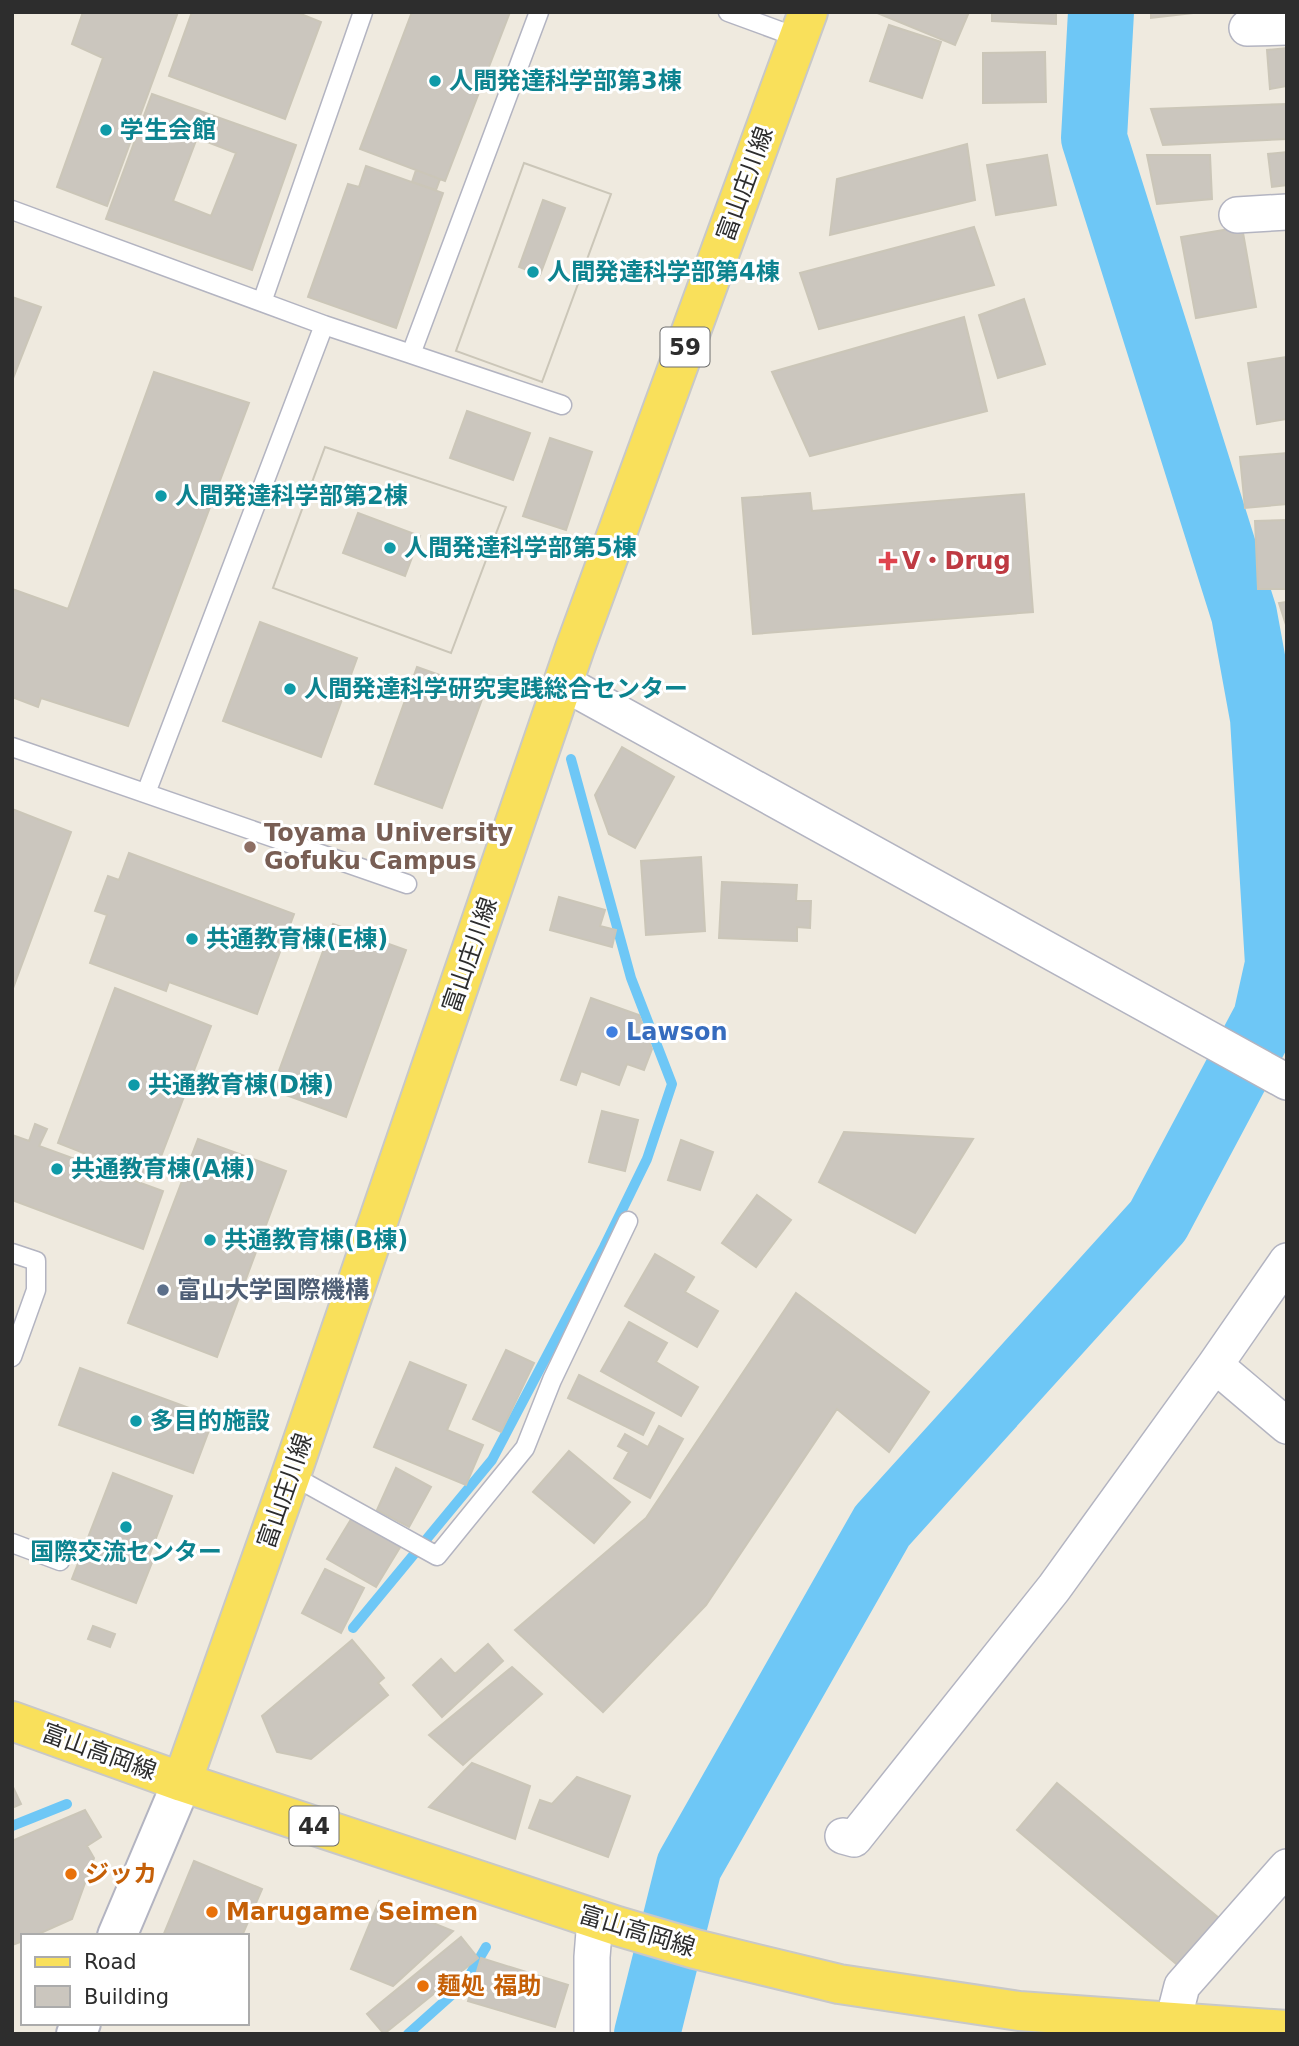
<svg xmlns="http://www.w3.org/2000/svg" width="1299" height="2046" font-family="'DejaVu Sans','Noto Sans JP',sans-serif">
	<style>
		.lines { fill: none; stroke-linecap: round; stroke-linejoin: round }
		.stream { stroke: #6ec7f6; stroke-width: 10 }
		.river { stroke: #6ec7f6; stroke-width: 66 }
		.building { fill: #cbc6be; stroke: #cbc6b8; stroke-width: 2; fill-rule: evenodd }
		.service-casing { stroke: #b3b4c1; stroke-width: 21 }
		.minor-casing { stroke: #b3b4c1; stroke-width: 38 }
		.tertiary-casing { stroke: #b3b4c1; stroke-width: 42 }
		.primary-casing { stroke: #c8c8c8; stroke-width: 42 }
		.service { stroke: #fff; stroke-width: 18 }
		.minor { stroke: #fff; stroke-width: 35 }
		.tertiary { stroke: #fff; stroke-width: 38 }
		.primary { stroke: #f9e05b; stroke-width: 38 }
		.culture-dot { fill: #0f9aa8; stroke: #fff; stroke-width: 2.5 }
		.health-dot { fill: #e0444e; stroke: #fff; stroke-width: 2.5 }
		.education-dot { fill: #8d6e63; stroke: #fff; stroke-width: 2.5 }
		.shop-dot { fill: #3f7fe0; stroke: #fff; stroke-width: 2.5 }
		.service-dot { fill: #5c6f8a; stroke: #fff; stroke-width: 2.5 }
		.food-dot { fill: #e8710a; stroke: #fff; stroke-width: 2.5 }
		.labels { text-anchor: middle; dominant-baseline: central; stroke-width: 6; stroke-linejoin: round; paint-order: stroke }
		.shield { fill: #fff; stroke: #6c6c6c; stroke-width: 2 }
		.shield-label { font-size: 23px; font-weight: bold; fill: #2d2d2d }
		.culture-label { font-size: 24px; font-weight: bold; fill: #0d838f; stroke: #fff; text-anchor: start }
		.street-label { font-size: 24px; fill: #2d2d2d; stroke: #fff }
		.health-label { font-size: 24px; font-weight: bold; fill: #be3a42; stroke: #fff; text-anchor: start }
		.education-label { font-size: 24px; font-weight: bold; fill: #785e54; stroke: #fff; text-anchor: start }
		.shop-label { font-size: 24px; font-weight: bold; fill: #366cbe; stroke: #fff; text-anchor: start }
		.service-label { font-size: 24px; font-weight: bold; fill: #4e5e75; stroke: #fff; text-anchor: start }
		.food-label { font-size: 24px; font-weight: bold; fill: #c56008; stroke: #fff; text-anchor: start }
	</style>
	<rect width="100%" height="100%" fill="#efeadf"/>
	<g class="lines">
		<path class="stream" d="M353 1628 492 1460 604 1247 647 1159 672 1084 631 978 571 759
			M12 1826 67 1804
			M408 2034 465 1983 486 1947"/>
		<path class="river" d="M647 2034 689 1866 882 1526 1158 1221 1266 1018 1278 964 1263 718 1244 614 1094 138 1101 12"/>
	</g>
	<path class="building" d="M83 12H178L107 206 57 187 103 58 72 44Z
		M192 12H296L321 22 285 119 169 76Z
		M412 12H510L445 181 360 149Z
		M875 12H969L955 45Z
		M992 12H1056V24L992 21Z
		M1151 12H1202L1151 18Z
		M889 25 941 42 922 98 870 81Z
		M1287 48V86L1270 89 1267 50Z
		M1045 52 1046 102 983 103V53Z
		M152 94 296 145 252 270 106 219ZM197 138 236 153 211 216 173 201Z
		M1287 104V139L1163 145 1151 109Z
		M967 144 975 200 830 235 837 179Z
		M1287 152V185L1272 187 1268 154Z
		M1047 155 1056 205 996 215 987 165Z
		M1147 155H1210L1212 199 1157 204Z
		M524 163 611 194 542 382 456 351ZM543 200 565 208 540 275 519 267Z
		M524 163 611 194 542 382 456 351Z
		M366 166 443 193 396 328 308 297 348 184 359 187Z
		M416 170 440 179 436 190 412 182Z
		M974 227 994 285 819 329 800 273Z
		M1242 227 1256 307 1196 318 1181 237Z
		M12 297 41 307 12 381Z
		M1024 299 1045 364 998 378 979 315Z
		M964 317 987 411 810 456 772 372Z
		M1287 357V419L1257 424 1248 363Z
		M154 372 249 403 128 726 41 698 38 707 12 697V589L68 609Z
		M467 411 530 433 513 480 450 458Z
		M550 438 592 452 566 530 523 516Z
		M325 447 506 507 451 653 273 588ZM358 513 420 536 405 576 343 553Z
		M325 447 506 507 451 653 273 588Z
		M1287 453V504L1245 508 1240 457Z
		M810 493 812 511 1024 494 1033 612 753 634 742 498Z
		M1287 520V589H1258L1255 521Z
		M1287 602V628L1279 603Z
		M260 622 357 658 321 757 223 721Z
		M417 667 485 691 442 808 375 784Z
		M622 747 674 777 635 848 609 834 595 795Z
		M12 809 71 832 12 991Z
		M129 853 294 914 257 1014 169 982 166 991 90 963 107 915 95 911 108 876 119 880Z
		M701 857 705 931 646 935 641 861Z
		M722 882 797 885 796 901H811L810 928 797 927V941L719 938Z
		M559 897 605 910 600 926 616 930 612 947 550 930Z
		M333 924 406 950 346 1117 272 1090Z
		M115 988 211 1026 152 1180 58 1143Z
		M591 998 639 1015 652 1049 644 1070 627 1064 619 1085 581 1071 576 1085 561 1080Z
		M602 1111 638 1120 625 1171 589 1162Z
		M35 1124 47 1129 39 1146 163 1191 143 1249 12 1200V1135L29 1141Z
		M844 1132 973 1139 915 1233 819 1182Z
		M198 1139 286 1171 217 1357 128 1323Z
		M681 1140 713 1152 700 1190 668 1180Z
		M757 1195 791 1220 756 1267 722 1243Z
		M655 1254 694 1277 685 1292 718 1311 697 1347 625 1306Z
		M796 1293 929 1392 889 1452 837 1409 706 1605 603 1712 515 1630 646 1518Z
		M629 1322 667 1343 656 1362 698 1387 681 1416 601 1371Z
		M506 1350 534 1363 501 1432 473 1419Z
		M410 1362 466 1385 447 1430 483 1445 466 1485 374 1447Z
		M80 1368 214 1417 193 1473 59 1425Z
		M579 1375 654 1413 643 1435 568 1398Z
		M659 1426 683 1439 650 1498 614 1478 629 1452 618 1446 625 1434 648 1447Z
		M569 1451 630 1502 594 1543 533 1492Z
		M396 1468 431 1487 409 1527 377 1510Z
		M113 1473 172 1496 148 1559 153 1560 136 1603 72 1579Z
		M353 1516 402 1544 376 1587 327 1559Z
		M325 1569 364 1588 341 1633 302 1613Z
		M93 1626 115 1634 110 1647 88 1639Z
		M352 1640 384 1678 378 1683 388 1695 311 1759 277 1752 262 1716Z
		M488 1644 503 1661 442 1717 413 1685 441 1659 455 1674Z
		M512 1667 542 1694 463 1765 429 1735Z
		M472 1763 530 1786 515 1839 429 1807Z
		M577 1777 630 1796 608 1857 529 1828 540 1800 552 1804Z
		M1057 1783 1220 1919 1180 1967 1017 1830Z
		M12 1785 21 1804 12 1808Z
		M85 1810 101 1837 87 1846 94 1858 72 1919 34 1936H23V1941L12 1945V1841Z
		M194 1861 262 1889 242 1936H163Z
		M379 1901 453 1931 393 1986 351 1969Z
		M461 1937 478 1958 384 2034 367 2014Z
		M481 1958 568 1985 555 2027 468 2001Z"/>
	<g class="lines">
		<defs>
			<path id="service" d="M728 12 799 38
				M12 210 324 325 411 354 539 12
				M262 302 363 12
				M411 354 562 405
				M12 747 407 884
				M146 793 324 325
				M12 1253 36 1261V1290L12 1357
				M291 1475 437 1556 525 1448 552 1380 628 1221
				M12 1543 60 1561"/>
			<path id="minor" d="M1247 28 1287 27
				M1237 215 1287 212
				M564 683 1287 1082
				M1215 1365 1287 1426
				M843 1836 854 1839 1054 1588 1215 1365 1287 1261
				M1173 2021 1182 1986 1287 1867
				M592 2034V1957L595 1919"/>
			<path id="tertiary" d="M117 1936 182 1782
				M76 2034 81 2023"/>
			<path id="primary" d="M12 1721 182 1782 617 1926 695 1949 839 1984 1019 2011 1287 2030
				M182 1782 291 1475 575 648 808 12"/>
		</defs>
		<use href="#service" class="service-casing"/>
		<use href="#minor" class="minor-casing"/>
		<use href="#tertiary" class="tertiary-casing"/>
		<use href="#primary" class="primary-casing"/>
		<use href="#service" class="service"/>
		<use href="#minor" class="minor"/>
		<use href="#tertiary" class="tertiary"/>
		<use href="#primary" class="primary"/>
	</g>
	<g class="culture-dot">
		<circle cx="435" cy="81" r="7"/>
		<circle cx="106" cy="130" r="7"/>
		<circle cx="533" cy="272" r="7"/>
		<circle cx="161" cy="496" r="7"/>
		<circle cx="390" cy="548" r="7"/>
		<circle cx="290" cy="689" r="7"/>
		<circle cx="192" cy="939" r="7"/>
		<circle cx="134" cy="1085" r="7"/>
		<circle cx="57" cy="1169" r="7"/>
		<circle cx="210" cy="1240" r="7"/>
		<circle cx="136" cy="1421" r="7"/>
		<circle cx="126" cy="1527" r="7"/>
	</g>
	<path class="health-dot" d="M884.5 550.5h7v7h7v7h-7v7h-7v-7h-7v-7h7z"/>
	<circle class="education-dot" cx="250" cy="847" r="7"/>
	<circle class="shop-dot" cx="612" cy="1032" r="7"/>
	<circle class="service-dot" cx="163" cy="1290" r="7"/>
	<g class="food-dot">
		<circle cx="71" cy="1874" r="7"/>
		<circle cx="212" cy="1912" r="7"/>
		<circle cx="423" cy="1986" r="7"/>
	</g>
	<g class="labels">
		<g class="shield">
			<rect x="660.5" y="327.5" width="49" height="39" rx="5"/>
			<rect x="289.5" y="1806.5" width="49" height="39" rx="5"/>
		</g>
		<g class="shield-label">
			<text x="685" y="347">59</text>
			<text x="314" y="1826">44</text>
		</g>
		<g class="culture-label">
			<text x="449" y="81">人間発達科学部第3棟</text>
			<text x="120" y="130">学生会館</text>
			<text x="547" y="272">人間発達科学部第4棟</text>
			<text x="175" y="496">人間発達科学部第2棟</text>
			<text x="404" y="548">人間発達科学部第5棟</text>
			<text x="304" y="689">人間発達科学研究実践総合センター</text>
			<text x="206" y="939">共通教育棟(E棟)</text>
			<text x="148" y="1085">共通教育棟(D棟)</text>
			<text x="71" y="1169">共通教育棟(A棟)</text>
			<text x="224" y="1240">共通教育棟(B棟)</text>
			<text x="150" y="1421">多目的施設</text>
			<text x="126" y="1552" text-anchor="middle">国際交流センター</text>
		</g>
		<g class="street-label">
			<text transform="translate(745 184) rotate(-70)">富山庄川線</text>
			<text transform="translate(470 955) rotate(-71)">富山庄川線</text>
			<text transform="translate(285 1491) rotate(-71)">富山庄川線</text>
			<text transform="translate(99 1752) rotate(20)">富山高岡線</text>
			<text transform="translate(637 1931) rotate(17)">富山高岡線</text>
		</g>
		<g class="health-label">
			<text x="902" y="561">V・Drug</text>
		</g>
		<g class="education-label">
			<text x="264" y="833">Toyama University<tspan x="264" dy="28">Gofuku Campus</tspan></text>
		</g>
		<g class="shop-label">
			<text x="626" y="1032">Lawson</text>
		</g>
		<g class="service-label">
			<text x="177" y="1290">富山大学国際機構</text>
		</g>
		<g class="food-label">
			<text x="85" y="1874">ジッカ</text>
			<text x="226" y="1912">Marugame Seimen</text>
			<text x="437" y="1986">麺処 福助</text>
		</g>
	</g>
	<rect width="1299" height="2046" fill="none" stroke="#2d2d2d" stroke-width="28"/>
	<rect x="21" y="1934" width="228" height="91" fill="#ffffff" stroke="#ababab" stroke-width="2"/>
	<rect x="35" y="1957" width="35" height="10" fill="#f9e05b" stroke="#ababab" stroke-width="2"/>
	<text x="84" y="1969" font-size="21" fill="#2d2d2d">Road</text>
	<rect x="35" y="1986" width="35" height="21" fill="#cbc6be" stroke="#ababab" stroke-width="2"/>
	<text x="84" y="2004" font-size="21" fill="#2d2d2d">Building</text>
</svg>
